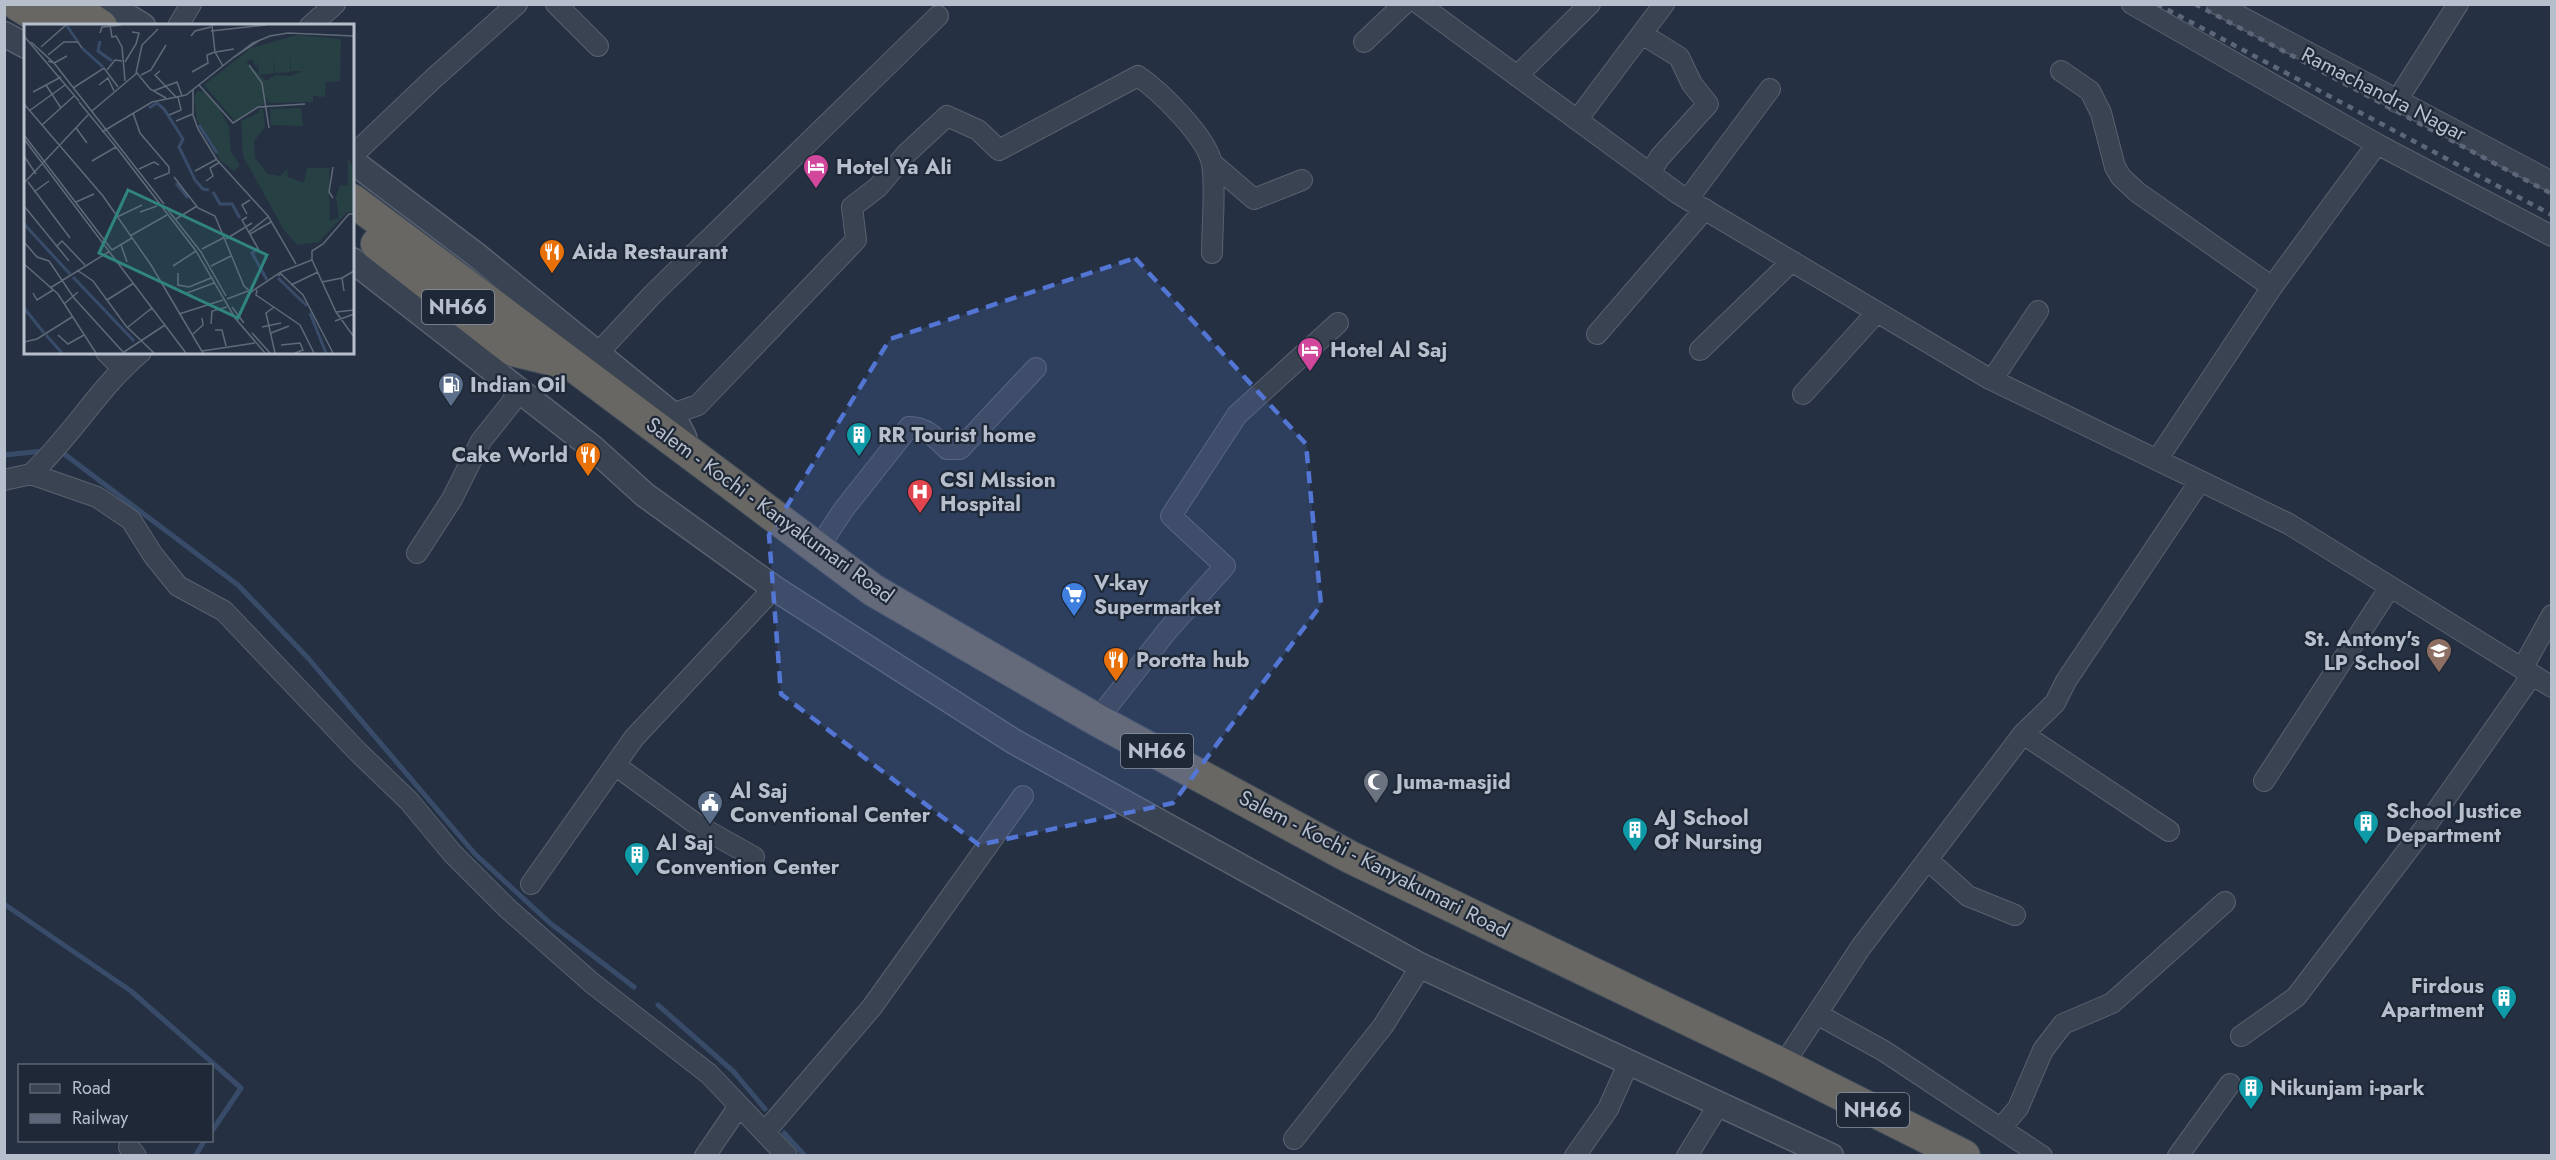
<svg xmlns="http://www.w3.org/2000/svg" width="2556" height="1160" font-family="Jost,sans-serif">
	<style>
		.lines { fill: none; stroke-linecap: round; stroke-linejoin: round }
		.stream { stroke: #384c6a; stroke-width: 5 }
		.minor-casing { stroke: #58616f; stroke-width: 22 }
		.tertiary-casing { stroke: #58616f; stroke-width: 27 }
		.trunk-casing { stroke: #444e5c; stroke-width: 34 }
		.minor { stroke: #3a4352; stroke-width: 20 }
		.tertiary { stroke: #3a4352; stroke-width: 24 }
		.trunk { stroke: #686764; stroke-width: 32 }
		.rail { stroke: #5c6779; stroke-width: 4.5; stroke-dasharray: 6 6; stroke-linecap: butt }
		.marked { fill: #5376d4; fill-opacity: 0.2; stroke: #5376d4; stroke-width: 4.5; stroke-dasharray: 12 8; stroke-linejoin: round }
		.labels { text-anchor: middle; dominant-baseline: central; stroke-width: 4.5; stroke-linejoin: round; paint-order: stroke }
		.shield { fill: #1e2837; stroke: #89929f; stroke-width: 1.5 }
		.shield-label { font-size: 20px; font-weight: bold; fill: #b7bfcc }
		.street-label { font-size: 21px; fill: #b7bfcc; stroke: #1e2837 }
		.poi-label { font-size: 21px; font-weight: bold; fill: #b7bfcc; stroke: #1e2837; text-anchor: start }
		.inset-river { fill: none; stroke: #384c6a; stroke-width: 3 }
		.inset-road { fill: none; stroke: #5f6a79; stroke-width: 1.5 }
		.view { fill: #318581; fill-opacity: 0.15; stroke: #318581; stroke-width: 3 }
		.inset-edge { fill: none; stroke: #b7bfcc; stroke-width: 3 }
	</style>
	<rect width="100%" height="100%" fill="#253142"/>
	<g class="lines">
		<path class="stream" d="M59 450 238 585 308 658 475 854 550 923 634 987
			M4 455 44 451
			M4 904 131 991 241 1088 212 1131
			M658 1005 734 1072 765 1109
			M784 1133 805 1156
			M195 1156 205 1140"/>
		<defs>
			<path id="minor" d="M556 4 598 46
				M1419 4 1677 193 1988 378 2289 524 2552 687
				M2132 4 2377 144
				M2217 4 2552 182
				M178 26 191 4
				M310 26 335 4
				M1642 34 1679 57 1692 84 1708 104 1660 157 1650 173
				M1364 42 1404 4
				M2061 71 2090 91 2101 113 2115 167 2121 177 2137 192 2272 287
				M1517 76 1590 4
				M2396 102 2458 4
				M1577 120 1664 4
				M352 156 434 78 517 4
				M1212 163 1254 199 1302 180
				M1688 199 1770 89
				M1597 334 1705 209
				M1700 350 1792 261
				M106 352 122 368
				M598 353 653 294 938 16
				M1992 380 2038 311
				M1803 394 1877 312
				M672 414 698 405 856 240 852 207 878 187 906 154 947 116 978 130 999 150 1138 76C1160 91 1207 137 1212 164 1216 185 1212 229 1212 253
				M2157 460 2272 287 2377 144 2552 236
				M31 474C71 437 99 387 141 352
				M4 480 31 474 97 497 131 520 153 555 178 586 224 611 358 752 409 801 453 854 507 908 592 983 709 1074 787 1156
				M817 550 844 509 909 427C926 427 936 438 947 449H960L1036 368
				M417 553 452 499 481 441 520 392
				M2522 669 2552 615
				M1097 720 1167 631 1225 566 1171 516 1237 415 1338 323
				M2023 734 2169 831
				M615 765 699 826 754 857
				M2264 781 2390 587
				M1928 860 1968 896 2015 915
				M531 884 634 738 774 588
				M1817 1014 1884 1051 2042 1156
				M2241 1036 2296 997 2424 829 2532 675
				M1783 1065 1861 947 2023 734 2055 703 2066 681 2200 481
				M2001 1128 2018 1108 2043 1050 2063 1024 2112 1003 2225 902
				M765 1132 872 1007 1023 796
				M1294 1139 1383 1026 1421 966
				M129 1147 136 1156
				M705 1156 739 1106
				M1575 1156 1608 1109 1629 1062
				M1687 1156 1719 1104
				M2178 1156 2230 1084"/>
			<path id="tertiary" d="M108 4 143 26
				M4 34 26 46
				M352 161 475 254 672 414 684 437 685 450
				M352 260 593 448 645 495 774 588 1013 741 1421 966 1831 1156"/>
			<path id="trunk" d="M17 4 53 26
				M68 4 101 26
				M352 200 873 590 1097 720 1350 857 1783 1065 1964 1156
				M377 244 513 350 562 362"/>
		</defs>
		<use href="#minor" class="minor-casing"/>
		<use href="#tertiary" class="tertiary-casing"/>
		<use href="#trunk" class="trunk-casing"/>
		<use href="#minor" class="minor"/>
		<use href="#tertiary" class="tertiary"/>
		<use href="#trunk" class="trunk"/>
		<path class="rail" d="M2157 4 2552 215
			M2195 4 2552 194"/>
	</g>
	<path class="marked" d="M1135 258 1306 444 1321 605 1173 803 979 845 781 694 769 535 890 339Z"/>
	<defs>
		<symbol id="hotel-pin" viewBox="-11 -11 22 30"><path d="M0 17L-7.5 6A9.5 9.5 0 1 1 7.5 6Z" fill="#d1479c" stroke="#1e2837"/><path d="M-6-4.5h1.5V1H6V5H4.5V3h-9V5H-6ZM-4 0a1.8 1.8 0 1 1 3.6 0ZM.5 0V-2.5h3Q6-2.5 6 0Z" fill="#fff"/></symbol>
		<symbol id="restaurant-pin" viewBox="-11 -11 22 30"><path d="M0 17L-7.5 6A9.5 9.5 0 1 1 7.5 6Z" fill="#e8710a" stroke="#1e2837"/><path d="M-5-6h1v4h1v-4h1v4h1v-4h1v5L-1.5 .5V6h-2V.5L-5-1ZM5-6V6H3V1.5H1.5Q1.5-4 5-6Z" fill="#fff"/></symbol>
		<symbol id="fuel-pin" viewBox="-11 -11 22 30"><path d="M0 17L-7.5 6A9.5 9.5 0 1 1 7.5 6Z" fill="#5c6f8a" stroke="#1e2837"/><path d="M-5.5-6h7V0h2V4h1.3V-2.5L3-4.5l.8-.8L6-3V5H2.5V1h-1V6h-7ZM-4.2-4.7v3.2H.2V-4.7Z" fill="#fff"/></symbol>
		<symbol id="building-pin" viewBox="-11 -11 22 30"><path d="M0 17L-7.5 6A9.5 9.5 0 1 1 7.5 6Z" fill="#0f9aa8" stroke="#1e2837"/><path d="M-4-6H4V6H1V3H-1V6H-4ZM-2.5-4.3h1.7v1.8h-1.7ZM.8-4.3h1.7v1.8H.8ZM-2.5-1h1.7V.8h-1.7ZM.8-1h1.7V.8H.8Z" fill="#fff"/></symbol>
		<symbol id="hospital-pin" viewBox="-11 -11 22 30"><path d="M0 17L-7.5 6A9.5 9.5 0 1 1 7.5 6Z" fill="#e0444e" stroke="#1e2837"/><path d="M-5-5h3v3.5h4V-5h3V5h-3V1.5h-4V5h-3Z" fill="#fff"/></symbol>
		<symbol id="supermarket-pin" viewBox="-11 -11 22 30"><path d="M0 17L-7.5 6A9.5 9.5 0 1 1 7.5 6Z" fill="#3f7fe0" stroke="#1e2837"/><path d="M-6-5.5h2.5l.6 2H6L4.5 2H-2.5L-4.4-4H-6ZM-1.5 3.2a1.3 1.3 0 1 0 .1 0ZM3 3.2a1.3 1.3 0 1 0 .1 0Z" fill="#fff"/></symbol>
		<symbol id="school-pin" viewBox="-11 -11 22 30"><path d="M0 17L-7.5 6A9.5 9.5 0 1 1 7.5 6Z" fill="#8d6e63" stroke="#1e2837"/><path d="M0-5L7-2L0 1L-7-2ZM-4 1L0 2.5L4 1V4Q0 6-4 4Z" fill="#fff"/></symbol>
		<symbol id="mosque-pin" viewBox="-11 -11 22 30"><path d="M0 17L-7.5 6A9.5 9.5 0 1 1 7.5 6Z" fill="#6b7280" stroke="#1e2837"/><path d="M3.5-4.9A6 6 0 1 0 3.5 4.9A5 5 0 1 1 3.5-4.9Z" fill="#fff"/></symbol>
		<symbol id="civic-pin" viewBox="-11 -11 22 30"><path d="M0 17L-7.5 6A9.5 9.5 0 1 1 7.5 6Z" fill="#5c6f8a" stroke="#1e2837"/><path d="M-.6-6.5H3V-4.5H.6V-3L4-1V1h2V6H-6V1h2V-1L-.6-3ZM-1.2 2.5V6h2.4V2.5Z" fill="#fff"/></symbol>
	</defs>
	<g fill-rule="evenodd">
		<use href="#hotel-pin" x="801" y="152" width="30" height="40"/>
		<use href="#restaurant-pin" x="537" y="237" width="30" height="40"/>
		<use href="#hotel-pin" x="1295" y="335" width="30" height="40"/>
		<use href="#fuel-pin" x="436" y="370" width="30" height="40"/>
		<use href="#building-pin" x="844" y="420" width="30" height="40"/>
		<use href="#restaurant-pin" x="573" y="440" width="30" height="40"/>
		<use href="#hospital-pin" x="905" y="477" width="30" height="40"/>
		<use href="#supermarket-pin" x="1059" y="580" width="30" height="40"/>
		<use href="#school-pin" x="2424" y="636" width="30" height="40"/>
		<use href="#restaurant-pin" x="1101" y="645" width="30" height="40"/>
		<use href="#mosque-pin" x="1361" y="767" width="30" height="40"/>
		<use href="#civic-pin" x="695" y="788" width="30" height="40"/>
		<use href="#building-pin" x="2351" y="808" width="30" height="40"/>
		<use href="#building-pin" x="1620" y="815" width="30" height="40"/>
		<use href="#building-pin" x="622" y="840" width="30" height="40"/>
		<use href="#building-pin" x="2489" y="983" width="30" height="40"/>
		<use href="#building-pin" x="2236" y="1073" width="30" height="40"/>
	</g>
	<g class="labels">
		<g class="shield">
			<rect x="422" y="290" width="72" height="34" rx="4.5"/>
			<rect x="1121" y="734" width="72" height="34" rx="4.5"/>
			<rect x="1837" y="1093" width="72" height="34" rx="4.5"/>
		</g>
		<g class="shield-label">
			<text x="458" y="307">NH66</text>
			<text x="1157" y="751">NH66</text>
			<text x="1873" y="1110">NH66</text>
		</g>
		<g class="street-label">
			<text transform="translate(2384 94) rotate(27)">Ramachandra Nagar</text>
			<text transform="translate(770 510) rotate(36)">Salem - Kochi - Kanyakumari Road</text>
			<text transform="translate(1374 864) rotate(27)">Salem - Kochi - Kanyakumari Road</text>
		</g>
		<g class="poi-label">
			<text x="836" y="167">Hotel Ya Ali</text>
			<text x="572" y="252">Aida Restaurant</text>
			<text x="1330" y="350">Hotel Al Saj</text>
			<text x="470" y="385">Indian Oil</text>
			<text x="878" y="435">RR Tourist home</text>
			<text x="568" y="455" text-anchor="end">Cake World</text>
			<text x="940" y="480">CSI MIssion<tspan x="940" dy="24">Hospital</tspan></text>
			<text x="1094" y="583">V-kay<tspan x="1094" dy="24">Supermarket</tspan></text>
			<text x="2420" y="639" text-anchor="end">St. Antony's<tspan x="2420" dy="24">LP School</tspan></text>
			<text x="1136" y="660">Porotta hub</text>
			<text x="1396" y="782">Juma-masjid</text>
			<text x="730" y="791">Al Saj<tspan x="730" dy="24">Conventional Center</tspan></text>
			<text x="2386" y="811">School Justice<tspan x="2386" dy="24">Department</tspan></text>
			<text x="1654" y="818">AJ School<tspan x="1654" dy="24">Of Nursing</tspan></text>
			<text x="656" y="843">Al Saj<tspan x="656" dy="24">Convention Center</tspan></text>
			<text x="2484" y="986" text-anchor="end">Firdous<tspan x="2484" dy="24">Apartment</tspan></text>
			<text x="2270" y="1088">Nikunjam i-park</text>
		</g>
	</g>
	<g transform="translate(24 24)">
		<rect width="330" height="330" fill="#253142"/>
		<path d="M273 11 317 15 316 57 302 58 301 73 289 72V78L244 79 243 72 242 79 211 97 180 61 227 24ZM266 28 267 47H279L266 52 252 51 242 57 222 38 228 35 233 45V34L235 51 250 49 249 29 251 49 266 48ZM174 67 180 68 194 82 205 103 207 128 216 141 210 147 196 136 173 96 170 73ZM277 84 279 102 247 101 246 85ZM234 85H239L241 103 230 117 231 134 244 150 256 152 263 145 264 153 280 159 283 144H305L306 197 315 194 312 173 316 161 324 162V134L330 147V188H323L295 218 273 221 260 206 219 132 217 97 236 88Z" fill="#274043" fill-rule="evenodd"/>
		<path class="inset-river" d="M43 2 54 18M76 17 74 27 88 37M58 24 79 43M125 84 133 79 140 85 159 115 155 123 171 156 179 165 185 166M175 101 193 129M152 159 164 174M189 168 196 180H208L216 194M0 200 46 250M234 225 228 229 243 256M49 253 110 317M254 254 283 282M0 284 20 309M286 289 302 329M22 311 38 329"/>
		<path class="inset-road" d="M86 1 88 13 92 12 98 23 101 57M188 1 191 28 199 42M187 7 242 1M76 9 78 3 97 1M0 12 55 77M167 12 171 7 187 3M236 16 210 33 229 19 246 12 264 9 330 12M7 18 30 39 43 32M17 23 42 1M192 28 210 25M24 31 40 18H54L58 24M24 37 30 39 140 180M101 38 112 20 115 9 108 8M225 41 238 59 245 104M83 46 91 36 98 37M136 47 131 51 152 73M168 48 184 39 183 31 191 28M112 49 118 21 134 5M117 51 127 46 142 21M22 61 37 84M75 61 84 54 90 67M175 61 209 99 234 83 281 80M49 64 80 44 94 63M169 66V91L174 105 193 136 244 192 272 240M129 67 153 58 158 72M9 68 37 53M55 78 92 123 68 137M0 80 79 172 127 241 179 329M5 87 41 61M68 87 113 49 126 65 142 74M109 89 116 109 145 143V149L130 155M145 91 157 86 154 73M152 97 169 90M18 101 50 72M52 104 63 119M78 108 128 78 162 71 210 33M0 111 88 226 108 214M0 115 162 329M92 123 172 227 211 294 241 329M0 132 12 150M309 143 305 168 309 174M115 145 130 138 135 141M171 147 193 135M150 153 174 184 191 192 220 262 227 268 257 248 288 236V227L299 220 325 190H330M182 157 189 152 186 144 196 138M4 158 46 214M0 159 64 91M10 168 25 157M52 178 70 170M0 182 45 237M144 186 177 228 202 272M116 188 133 182M223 190 218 181 226 176M93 193 118 181M223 193 218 196 236 228M152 195 173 182M225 208 244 193M226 210 247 198M106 212 143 191M202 215 228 199M0 218 13 233 25 237 50 274 100 329M97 221 103 238M32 223 38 217 61 241M178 225 201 213M288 236 312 288 330 313M0 240 34 270 72 329M149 242 172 227M187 242 207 232M53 246 69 257 102 302 130 329M154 249V261L165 263 187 254M254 252 257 250 279 271 309 329M298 258 318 254M267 261 294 248M26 264 86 227M233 266 232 271 276 301 290 329M320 267 318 254 330 247M9 269 13 276 29 266M163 269 190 259M203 275 224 267M83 276 110 259M40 280 54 268M208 283 220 299M250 283 242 289 251 329M312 288 330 286M155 290 199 276M311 297 330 290M187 300 188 287 203 283M104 303 128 284M238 303 257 299M191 306H198L202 322M228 309 246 329M247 309 265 302M169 310 179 301 178 294M34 311 44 320 60 311M0 318 13 315 48 293M257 321 276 319 279 326 271 329M178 327 231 319M100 328 141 301"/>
		<path class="view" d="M104 166 243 231 214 294 75 229Z"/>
		<rect width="330" height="330" class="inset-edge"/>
	</g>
	<rect width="2556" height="1160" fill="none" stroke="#b7bfcc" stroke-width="12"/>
	<rect x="18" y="1064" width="195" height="78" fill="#1e2837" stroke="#5b6473" stroke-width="1.5"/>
	<rect x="30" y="1084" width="30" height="9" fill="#3a4352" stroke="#5b6473" stroke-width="1.5"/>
	<text x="72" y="1094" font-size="18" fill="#b7bfcc">Road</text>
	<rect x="30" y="1114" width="30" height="9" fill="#5c6779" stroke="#5b6473" stroke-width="1.5"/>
	<text x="72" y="1124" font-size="18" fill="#b7bfcc">Railway</text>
</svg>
